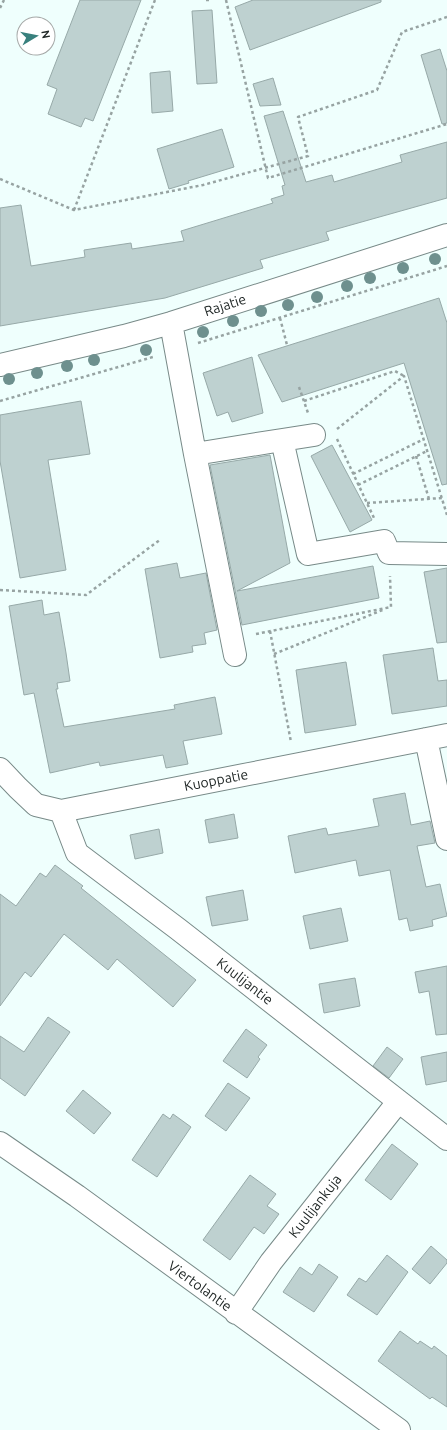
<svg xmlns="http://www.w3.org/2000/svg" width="447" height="1430" font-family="Ubuntu,sans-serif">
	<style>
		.building { fill: #bed1d0; stroke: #97a9a8 }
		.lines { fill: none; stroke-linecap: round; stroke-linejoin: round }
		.minor-casing { stroke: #788a88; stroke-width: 24 }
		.path { stroke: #97a3a2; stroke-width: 2.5; stroke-dasharray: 3 3; stroke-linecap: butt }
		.minor { stroke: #fff; stroke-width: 22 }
		.tree { fill: #6e908e }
		.labels { text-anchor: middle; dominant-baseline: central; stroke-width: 3; stroke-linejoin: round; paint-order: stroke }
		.street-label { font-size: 14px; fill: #202726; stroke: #fff }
	</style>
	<rect width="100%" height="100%" fill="#effffd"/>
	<path class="building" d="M80 0H141L93 121 85 118 81 127 48 114 57 89 47 85Z
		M253 0H381V2L250 50 235 7Z
		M212 10 217 83 197 84 192 11Z
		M440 49 447 71V123L442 124 421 55Z
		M170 71 173 111 152 113 150 73Z
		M273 78 281 105 260 106 253 84Z
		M283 111 306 182 332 175 334 182 402 162 400 155 447 142V198L326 232 329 240 260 260 263 268 165 298 0 326V208L21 205 31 266 85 257 84 250 131 243 132 249 184 241 181 231 273 203 271 199 284 195 282 186 285 185 264 116Z
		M222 129 234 167 188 181 189 183 169 189 157 149Z
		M439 298 447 323V484L442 485 404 363 282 402 258 355Z
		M252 357 263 413 232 422 228 412 217 416 203 373Z
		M81 401 90 454 48 460 66 570 20 578 0 461V415Z
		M332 445 372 520 350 532 311 456Z
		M270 455 290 563 237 591 373 566 379 598 242 625 210 465Z
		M177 563 180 578 206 573 217 630 204 633 206 644 192 646 193 652 160 658 145 569Z
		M447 568V642L437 643 424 572Z
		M42 600 44 615 59 612 66 653 70 681 57 683 58 689H56L64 727 175 709 174 705 215 697 222 734 183 741 188 764 166 768 163 755 100 766 99 762 50 773 34 693 24 695 9 606Z
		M433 648 438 681 447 680V706L392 714 383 655Z
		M346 662 356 725 305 733 296 670Z
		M405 793 411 825 430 821 435 843 417 846 426 887 440 884 447 916 432 920 433 926 410 931 407 918 399 920 390 870 359 876 356 860 295 873 288 836 326 828 328 835 379 826 373 799Z
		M234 814 238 838 209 843 205 820Z
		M159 829 163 853 135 859 130 835Z
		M55 865 83 886 81 888 196 980 173 1007 117 959 108 970 64 934 31 977 25 972 0 1006V894L16 906 40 873 46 877Z
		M243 890 248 920 212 926 206 897Z
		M341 908 348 941 310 949 303 916Z
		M447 966V1034L436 1035 429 991 419 993 415 972Z
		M355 978 360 1006 324 1013 319 984Z
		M48 1017 70 1032 25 1096 0 1078V1036L24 1052Z
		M246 1029 267 1045 258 1057 260 1059 247 1078 223 1061Z
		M387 1047 403 1059 389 1078 373 1066Z
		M447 1052V1081L426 1085 421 1057Z
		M228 1083 250 1098 226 1131 205 1116Z
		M83 1090 111 1113 94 1134 66 1111Z
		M163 1114 170 1119 173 1114 191 1127 157 1177 132 1160Z
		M392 1144 418 1164 391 1200 365 1180Z
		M250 1175 276 1194 267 1206 279 1214 264 1234 254 1227 230 1260 203 1240Z
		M431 1246 447 1260V1263L430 1284 412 1269Z
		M387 1255 408 1272 377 1315 347 1295 359 1278 366 1282Z
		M319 1264 338 1277 314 1312 283 1292 300 1267 312 1275Z
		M400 1331 418 1344 420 1341 432 1349 434 1346 447 1356V1407L432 1397 430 1399 378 1361Z"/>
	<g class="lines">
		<defs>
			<path id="minor" d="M171 323 195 454 282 440 308 554 384 541 389 553 447 554
				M0 365 124 336 171 323 447 235
				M282 440 314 435
				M195 454 235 655
				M426 739 447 839
				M0 769 18 788 36 805 61 811 447 735
				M61 811 77 853 178 929 447 1139
				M0 1143 77 1196 399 1430
				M236 1313 271 1262 398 1102"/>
		</defs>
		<use href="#minor" class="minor-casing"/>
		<path class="path" d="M206 0H210
			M226 0 268 178 447 124
			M0 8 4 0
			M0 179 74 210 203 185 308 156 298 117 377 90 402 32 447 17
			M74 210 155 0
			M280 318 287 345
			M198 343 447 266
			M299 387 308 413
			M0 401 153 357
			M304 401 395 371 404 376
			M337 429 404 376 447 515
			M337 439 374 518
			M416 456 429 499
			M353 474 424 439
			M358 485 427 451
			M367 503 442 498
			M0 590 86 595 161 539
			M270 631 291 742
			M256 634 391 607 390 576
			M274 654 385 609"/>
		<use href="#minor" class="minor"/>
	</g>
	<g class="tree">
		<circle cx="435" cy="259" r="6"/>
		<circle cx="403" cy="268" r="6"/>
		<circle cx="370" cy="278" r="6"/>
		<circle cx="347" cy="286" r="6"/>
		<circle cx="317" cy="297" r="6"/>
		<circle cx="288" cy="305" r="6"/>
		<circle cx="261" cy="311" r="6"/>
		<circle cx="233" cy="321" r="6"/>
		<circle cx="203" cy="332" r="6"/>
		<circle cx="146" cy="350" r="6"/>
		<circle cx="94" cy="360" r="6"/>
		<circle cx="67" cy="366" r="6"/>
		<circle cx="37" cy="373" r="6"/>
		<circle cx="9" cy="379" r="6"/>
	</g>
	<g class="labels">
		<g class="street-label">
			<text transform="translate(225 305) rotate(-18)">Rajatie</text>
			<text transform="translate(216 780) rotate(-11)">Kuoppatie</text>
			<text transform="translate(245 981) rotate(38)">Kuulijantie</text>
			<text transform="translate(315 1206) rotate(-52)">Kuulijankuja</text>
			<text transform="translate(200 1286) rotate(36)">Viertolantie</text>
		</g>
	</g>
	<g transform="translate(36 36) rotate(80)"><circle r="19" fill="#ffffff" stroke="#a6a9a8"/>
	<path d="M0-3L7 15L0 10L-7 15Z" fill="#38807d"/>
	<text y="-6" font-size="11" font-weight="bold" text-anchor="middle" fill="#202726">N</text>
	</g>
</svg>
